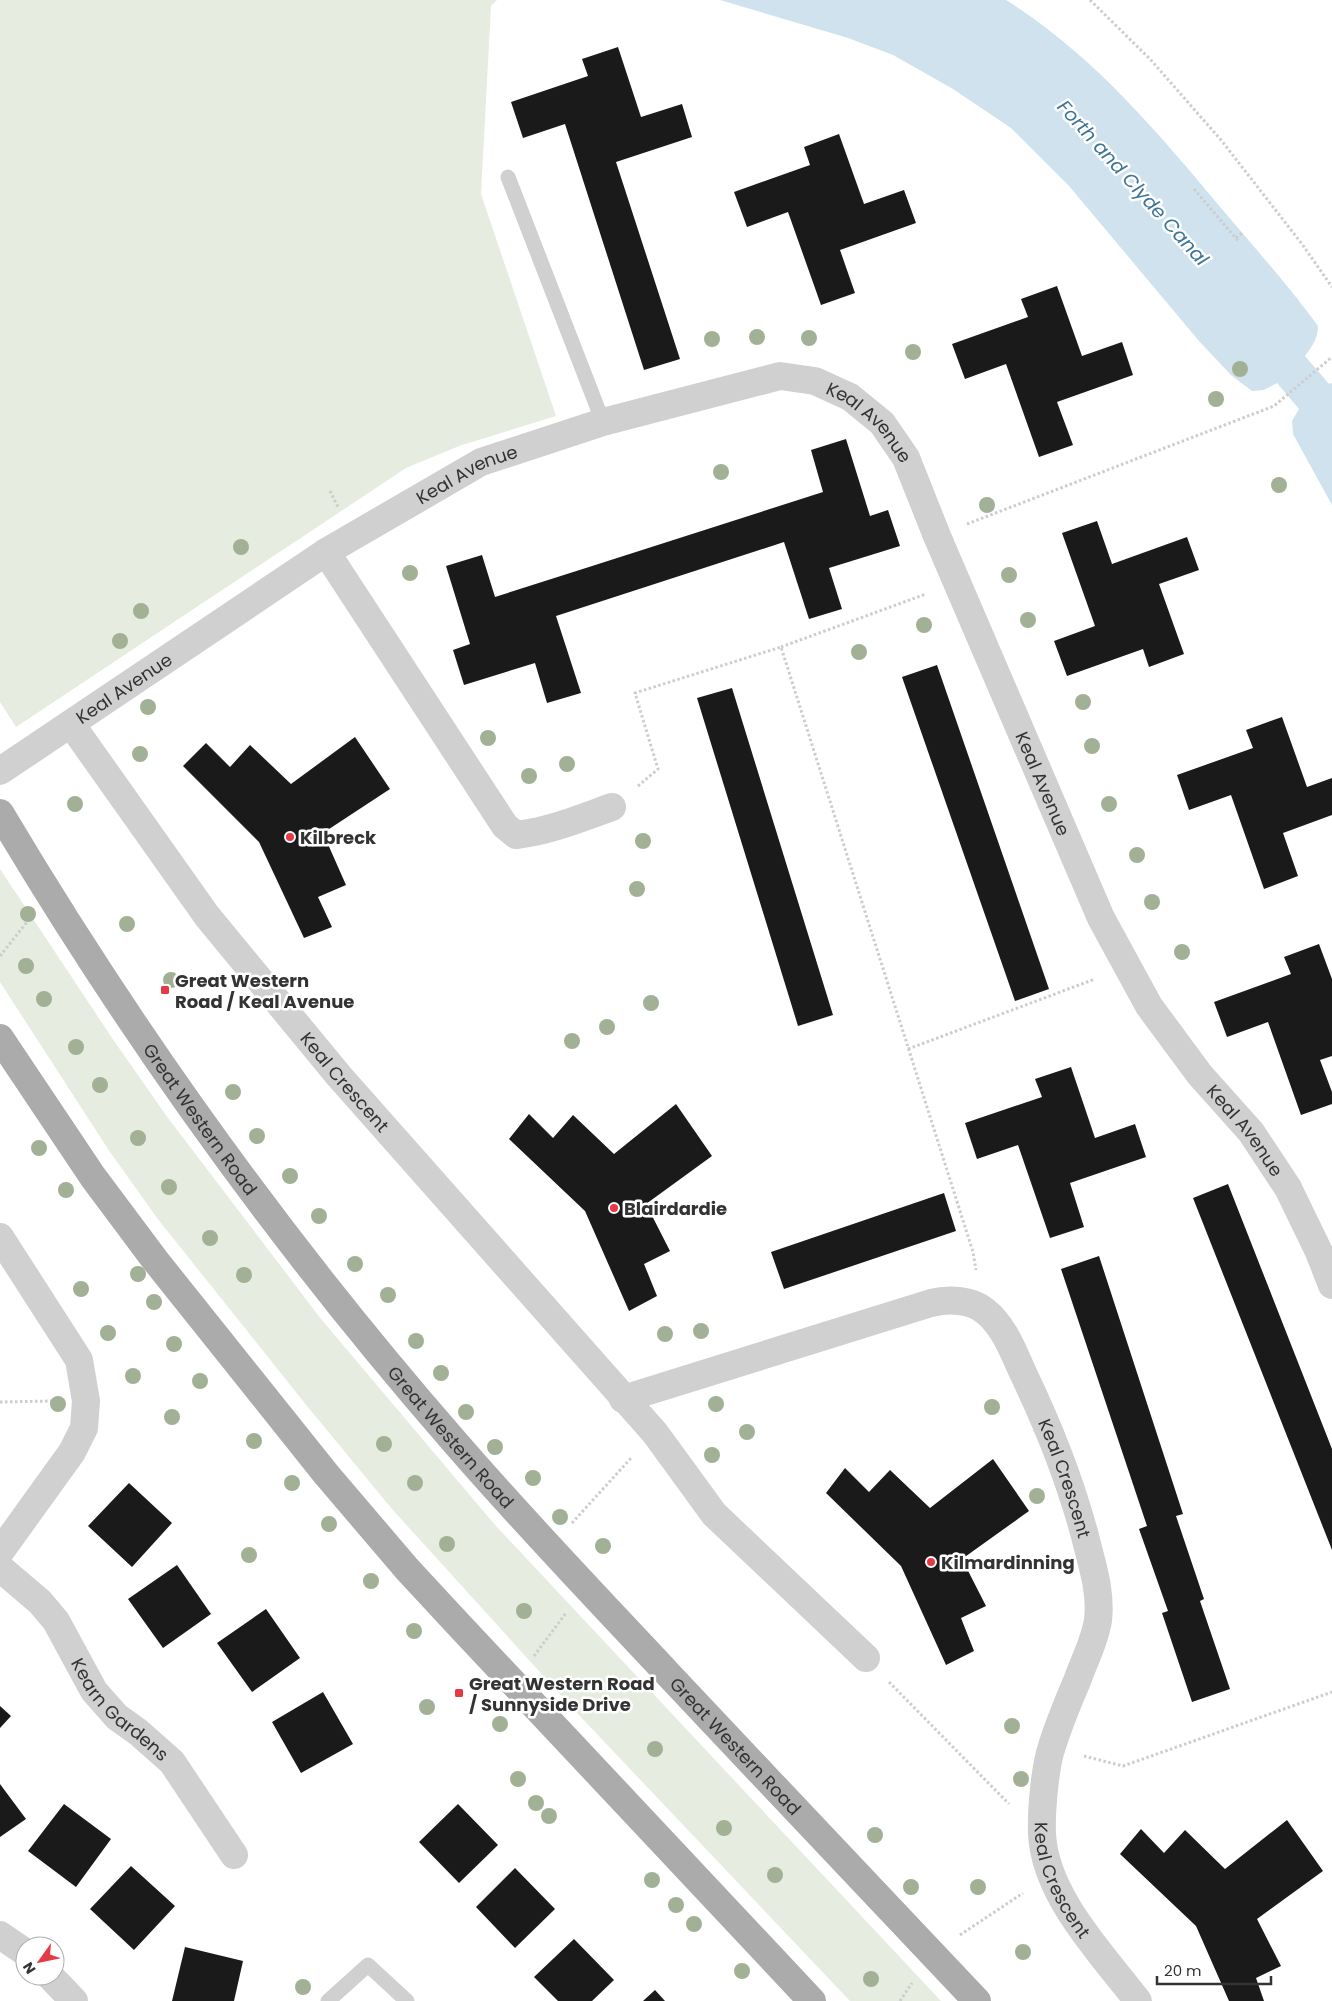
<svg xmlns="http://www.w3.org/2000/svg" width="1332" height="2001" font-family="Poppins,sans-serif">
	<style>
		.green { fill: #e6ecdf }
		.water { fill: #cfe2ee }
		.building { fill: #1a1a1a }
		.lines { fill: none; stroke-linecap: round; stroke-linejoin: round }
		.path { stroke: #cdcdcd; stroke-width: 3; stroke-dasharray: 2.5 2.5; stroke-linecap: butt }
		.service { stroke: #d0d0d0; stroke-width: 15 }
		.minor { stroke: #d0d0d0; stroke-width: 28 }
		.primary { stroke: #ababab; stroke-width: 28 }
		.tree { fill: #a2b095 }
		.poi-dot { fill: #e63946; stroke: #fff; stroke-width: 2 }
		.labels { text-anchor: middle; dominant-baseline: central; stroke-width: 5; stroke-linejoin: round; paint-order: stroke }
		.street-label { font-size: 18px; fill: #333; stroke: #fff }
		.poi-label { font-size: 18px; font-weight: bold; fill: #333; stroke: #fff; text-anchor: start }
		.water-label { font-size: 19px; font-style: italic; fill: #3f7597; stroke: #fff }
	</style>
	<rect width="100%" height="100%" fill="#fff"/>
	<path class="green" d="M0 0H497L491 6 481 194 556 416 459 446 406 468 16 727 0 702Z
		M0 869 112 1038 168 1118 321 1319 495 1525 941 2001H850L577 1713 392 1509 307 1406 157 1218 108 1149 0 982Z"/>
	<path class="water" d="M720 0H1006C1092 54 1157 131 1221 208 1254 247 1288 285 1318 326 1318 339 1312 346 1305 356L1329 384 1332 383V505L1293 434 1292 421 1299 409 1277 383 1264 390 1252 391 1231 375 1199 341 1069 186 1011 128 953 89 893 55 848 38Z"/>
	<path class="building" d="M618 47 641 117 682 104 692 137 616 162 680 359 644 370 565 124 523 138 511 102 588 76 582 59Z
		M839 134 864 204 904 190 916 223 840 250 855 293 821 305 788 212 747 227 734 192 810 165 804 147Z
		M1057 286 1082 356 1122 342 1133 375 1057 402 1073 445 1039 457 1006 364 965 379 952 344 1028 317 1021 299Z
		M846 439 870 516 888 510 900 546 829 568 842 609 809 619 784 542 556 616 581 693 547 703 535 663 464 685 453 650 470 644 446 566 482 555 495 597 589 567 823 492 811 450Z
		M1097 521 1112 564 1187 537 1199 570 1159 584 1184 654 1149 667 1143 649 1067 676 1054 641 1095 626 1062 533Z
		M937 665 1049 989 1015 1001 902 677Z
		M732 688 833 1015 798 1026 697 698Z
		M1282 717 1307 787 1332 778V815L1283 833 1298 876 1264 889 1231 795 1189 810 1177 775 1253 748 1246 730Z
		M355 737 390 789 323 833 346 885 318 897 332 927 304 938 259 842 183 766 206 743 230 767 250 745 291 784Z
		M1319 944 1332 979V1056L1320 1060 1332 1092V1104L1301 1115 1268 1022 1227 1037 1214 1002 1291 974 1284 957Z
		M1071 1067 1095 1138 1135 1124 1146 1157 1070 1183 1084 1227 1050 1238 1018 1145 977 1159 965 1123 1042 1097 1035 1079Z
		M676 1104 712 1156 646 1204 670 1251 644 1264 657 1296 629 1311 585 1211 509 1139 529 1114 553 1138 573 1115 614 1154Z
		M1228 1184 1332 1449V1550L1193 1198Z
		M944 1193 956 1231 784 1289 771 1252Z
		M1099 1256 1183 1514 1176 1516 1204 1599 1200 1601 1230 1689 1192 1702 1162 1613 1168 1611 1139 1529 1147 1526 1061 1269Z
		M993 1459 1029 1511 962 1559 986 1606 961 1618 974 1651 946 1665 901 1566 826 1493 845 1468 869 1492 890 1470 930 1508Z
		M129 1483 172 1523 132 1567 88 1526Z
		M177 1565 211 1614 163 1648 128 1599Z
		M266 1609 300 1658 252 1692 217 1643Z
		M323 1692 353 1744 301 1773 272 1722Z
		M0 1706 11 1716 0 1728Z
		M0 1784 26 1819 0 1837Z
		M64 1804 111 1839 76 1887 28 1851Z
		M458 1804 498 1845 459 1883 419 1842Z
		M1287 1820 1323 1871 1257 1919 1281 1966 1256 1978 1264 2001H1229L1196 1926 1120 1854 1141 1829 1164 1853 1185 1830 1225 1869Z
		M131 1866 175 1906 134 1950 90 1909Z
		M515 1868 555 1909 515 1948 476 1907Z
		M574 1939 614 1980 592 2001H558L534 1977Z
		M185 1947 243 1961 234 2001H172Z
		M655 1990 665 2001H643Z"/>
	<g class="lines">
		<path class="path" d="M1090 0 1150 59 1221 140 1302 244 1332 287
			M1194 189 1239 242
			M1236 238 1242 233
			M330 491 338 507
			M967 524 1274 406 1332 357
			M781 647 926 594
			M638 786 658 769 635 693 781 647 973 1252 976 1270
			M0 956 27 922
			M908 1049 1095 979
			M0 1402 52 1401
			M572 1523 632 1457
			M534 1656 566 1613
			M889 1682 1009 1804
			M1084 1756 1123 1766 1332 1692
			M960 1935 1023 1893
			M900 2001 912 1983"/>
		<path class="service" d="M508 177 603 422
			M328 2001 368 1965 407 2001"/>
		<g class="minor">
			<path d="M326 552 505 826 516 835C550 831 581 818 612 807"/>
			<path id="s1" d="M71 724 207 916 339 1076 655 1433 714 1514 866 1658"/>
			<path id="s2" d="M0 771 326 552 481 462 603 422 780 376 815 381 850 397 882 423 906 458 937 536 1101 918 1149 1006 1200 1075 1251 1132 1288 1188 1319 1252 1332 1285"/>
			<path d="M0 1237 79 1360 86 1401 84 1428 72 1452 0 1552"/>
			<path id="s3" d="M623 1399 931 1303C948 1299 971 1299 985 1311 1004 1326 1013 1351 1023 1373 1050 1429 1073 1487 1088 1548 1094 1571 1101 1595 1098 1620 1095 1641 1084 1661 1077 1681 1068 1702 1059 1724 1052 1746 1045 1766 1041 1812 1042 1834 1045 1896 1102 1954 1138 2001"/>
			<path id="s4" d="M0 1568 40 1602 56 1621 94 1691 117 1717 138 1732 172 1762 234 1855"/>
			<path d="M0 1935 25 1952"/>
			<path d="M50 1976 74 2001"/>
		</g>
		<g class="primary">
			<path id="s5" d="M0 813C132 1035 283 1245 453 1440 522 1520 596 1597 668 1674 771 1783 873 1892 977 2001"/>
			<path d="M0 1038 93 1177 155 1260 326 1474 407 1569 458 1624 812 2001"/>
		</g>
	</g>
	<g class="tree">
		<circle cx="757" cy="337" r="8"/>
		<circle cx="809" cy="338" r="8"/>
		<circle cx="712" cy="339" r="8"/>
		<circle cx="913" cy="352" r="8"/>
		<circle cx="1240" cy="369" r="8"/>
		<circle cx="1216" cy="399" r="8"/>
		<circle cx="721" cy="472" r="8"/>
		<circle cx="1279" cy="485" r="8"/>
		<circle cx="987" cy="505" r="8"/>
		<circle cx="241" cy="547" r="8"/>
		<circle cx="410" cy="573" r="8"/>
		<circle cx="1009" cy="575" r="8"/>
		<circle cx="141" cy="611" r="8"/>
		<circle cx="1028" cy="620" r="8"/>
		<circle cx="924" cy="625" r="8"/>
		<circle cx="120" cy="641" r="8"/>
		<circle cx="859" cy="652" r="8"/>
		<circle cx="1083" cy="702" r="8"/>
		<circle cx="148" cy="707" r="8"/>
		<circle cx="488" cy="738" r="8"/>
		<circle cx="1092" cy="746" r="8"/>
		<circle cx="140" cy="754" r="8"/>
		<circle cx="567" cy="764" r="8"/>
		<circle cx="529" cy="776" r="8"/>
		<circle cx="75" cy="804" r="8"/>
		<circle cx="1109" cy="804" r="8"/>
		<circle cx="643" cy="841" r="8"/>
		<circle cx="1137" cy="855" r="8"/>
		<circle cx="637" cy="889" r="8"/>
		<circle cx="1152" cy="902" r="8"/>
		<circle cx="28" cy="914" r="8"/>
		<circle cx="127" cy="924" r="8"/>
		<circle cx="1182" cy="952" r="8"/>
		<circle cx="26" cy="966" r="8"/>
		<circle cx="171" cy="980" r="8"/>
		<circle cx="44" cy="999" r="8"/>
		<circle cx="651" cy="1003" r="8"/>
		<circle cx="607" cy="1027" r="8"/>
		<circle cx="572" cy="1041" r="8"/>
		<circle cx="76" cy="1047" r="8"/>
		<circle cx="100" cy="1085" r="8"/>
		<circle cx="233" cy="1092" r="8"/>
		<circle cx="257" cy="1136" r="8"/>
		<circle cx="138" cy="1138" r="8"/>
		<circle cx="39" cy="1148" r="8"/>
		<circle cx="290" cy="1176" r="8"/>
		<circle cx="169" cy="1187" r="8"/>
		<circle cx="66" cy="1190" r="8"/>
		<circle cx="319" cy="1216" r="8"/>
		<circle cx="210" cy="1238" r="8"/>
		<circle cx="355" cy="1264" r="8"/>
		<circle cx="138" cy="1274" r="8"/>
		<circle cx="244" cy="1275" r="8"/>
		<circle cx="81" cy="1289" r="8"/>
		<circle cx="388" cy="1295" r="8"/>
		<circle cx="154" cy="1302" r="8"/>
		<circle cx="701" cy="1331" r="8"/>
		<circle cx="108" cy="1333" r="8"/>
		<circle cx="665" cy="1334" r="8"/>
		<circle cx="416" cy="1341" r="8"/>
		<circle cx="174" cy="1344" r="8"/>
		<circle cx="441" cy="1373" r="8"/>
		<circle cx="133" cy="1376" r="8"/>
		<circle cx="200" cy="1381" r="8"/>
		<circle cx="58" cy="1404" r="8"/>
		<circle cx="716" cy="1404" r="8"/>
		<circle cx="992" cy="1407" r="8"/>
		<circle cx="466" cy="1412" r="8"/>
		<circle cx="172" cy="1417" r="8"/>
		<circle cx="747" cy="1432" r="8"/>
		<circle cx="254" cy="1441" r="8"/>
		<circle cx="384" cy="1444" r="8"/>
		<circle cx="495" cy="1447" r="8"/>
		<circle cx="712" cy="1455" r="8"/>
		<circle cx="533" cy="1478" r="8"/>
		<circle cx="292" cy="1483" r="8"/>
		<circle cx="415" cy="1483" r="8"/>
		<circle cx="1037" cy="1496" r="8"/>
		<circle cx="560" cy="1517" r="8"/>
		<circle cx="329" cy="1524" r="8"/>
		<circle cx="447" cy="1544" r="8"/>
		<circle cx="603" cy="1546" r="8"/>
		<circle cx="249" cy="1555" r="8"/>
		<circle cx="371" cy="1581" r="8"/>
		<circle cx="524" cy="1611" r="8"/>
		<circle cx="414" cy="1631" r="8"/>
		<circle cx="427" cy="1707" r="8"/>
		<circle cx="500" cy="1724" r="8"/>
		<circle cx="1012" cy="1726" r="8"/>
		<circle cx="655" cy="1749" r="8"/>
		<circle cx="518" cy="1779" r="8"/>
		<circle cx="1021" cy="1779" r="8"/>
		<circle cx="536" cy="1803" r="8"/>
		<circle cx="549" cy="1816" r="8"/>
		<circle cx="724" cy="1828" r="8"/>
		<circle cx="875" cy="1835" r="8"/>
		<circle cx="775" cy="1875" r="8"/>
		<circle cx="652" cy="1880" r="8"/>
		<circle cx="911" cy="1887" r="8"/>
		<circle cx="978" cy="1887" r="8"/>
		<circle cx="676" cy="1905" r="8"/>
		<circle cx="694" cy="1924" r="8"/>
		<circle cx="1023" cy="1952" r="8"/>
		<circle cx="742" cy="1971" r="8"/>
		<circle cx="871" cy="1979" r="8"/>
		<circle cx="303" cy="1987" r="8"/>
	</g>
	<g class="poi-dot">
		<circle cx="290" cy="837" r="5"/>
		<rect x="160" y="985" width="10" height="10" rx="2.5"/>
		<circle cx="614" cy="1208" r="5"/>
		<circle cx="931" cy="1562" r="5"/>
		<rect x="454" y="1688" width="10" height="10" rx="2.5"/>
	</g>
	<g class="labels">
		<g class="street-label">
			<text stroke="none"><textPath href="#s2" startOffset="988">Keal Avenue</textPath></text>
			<text stroke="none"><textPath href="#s2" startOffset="554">Keal Avenue</textPath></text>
			<text stroke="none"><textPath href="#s2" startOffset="149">Keal Avenue</textPath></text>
			<text stroke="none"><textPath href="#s2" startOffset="1394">Keal Avenue</textPath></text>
			<text stroke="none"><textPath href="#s1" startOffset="451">Keal Crescent</textPath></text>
			<text stroke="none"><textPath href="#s5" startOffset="366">Great Western Road</textPath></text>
			<text stroke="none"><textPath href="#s2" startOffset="1798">Keal Avenue</textPath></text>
			<text stroke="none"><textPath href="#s5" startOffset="771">Great Western Road</textPath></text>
			<text stroke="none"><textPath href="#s3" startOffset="566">Keal Crescent</textPath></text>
			<text stroke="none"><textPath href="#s4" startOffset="188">Kearn Gardens</textPath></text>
			<text stroke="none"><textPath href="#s5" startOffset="1191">Great Western Road</textPath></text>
			<text stroke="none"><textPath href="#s3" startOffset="986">Keal Crescent</textPath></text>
		</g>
		<g class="poi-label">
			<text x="300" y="837">Kilbreck</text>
			<text x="175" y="980">Great Western<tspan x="175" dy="21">Road / Keal Avenue</tspan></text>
			<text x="624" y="1208">Blairdardie</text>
			<text x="941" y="1562">Kilmardinning</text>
			<text x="469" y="1683">Great Western Road<tspan x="469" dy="21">/ Sunnyside Drive</tspan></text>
		</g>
		<g class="water-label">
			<text transform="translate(1133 183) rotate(48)">Forth and Clyde Canal</text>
		</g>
	</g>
	<g transform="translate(40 1961) rotate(237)"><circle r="24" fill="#ffffff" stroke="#adadad"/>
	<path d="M0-4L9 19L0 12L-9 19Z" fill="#e63946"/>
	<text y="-8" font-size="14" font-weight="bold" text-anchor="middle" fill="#333333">N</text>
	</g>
	<path d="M1157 1976v8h114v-8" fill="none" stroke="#333333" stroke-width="2.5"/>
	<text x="1164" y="1976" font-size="15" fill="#333333" stroke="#ffffff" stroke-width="4" paint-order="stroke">20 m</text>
</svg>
